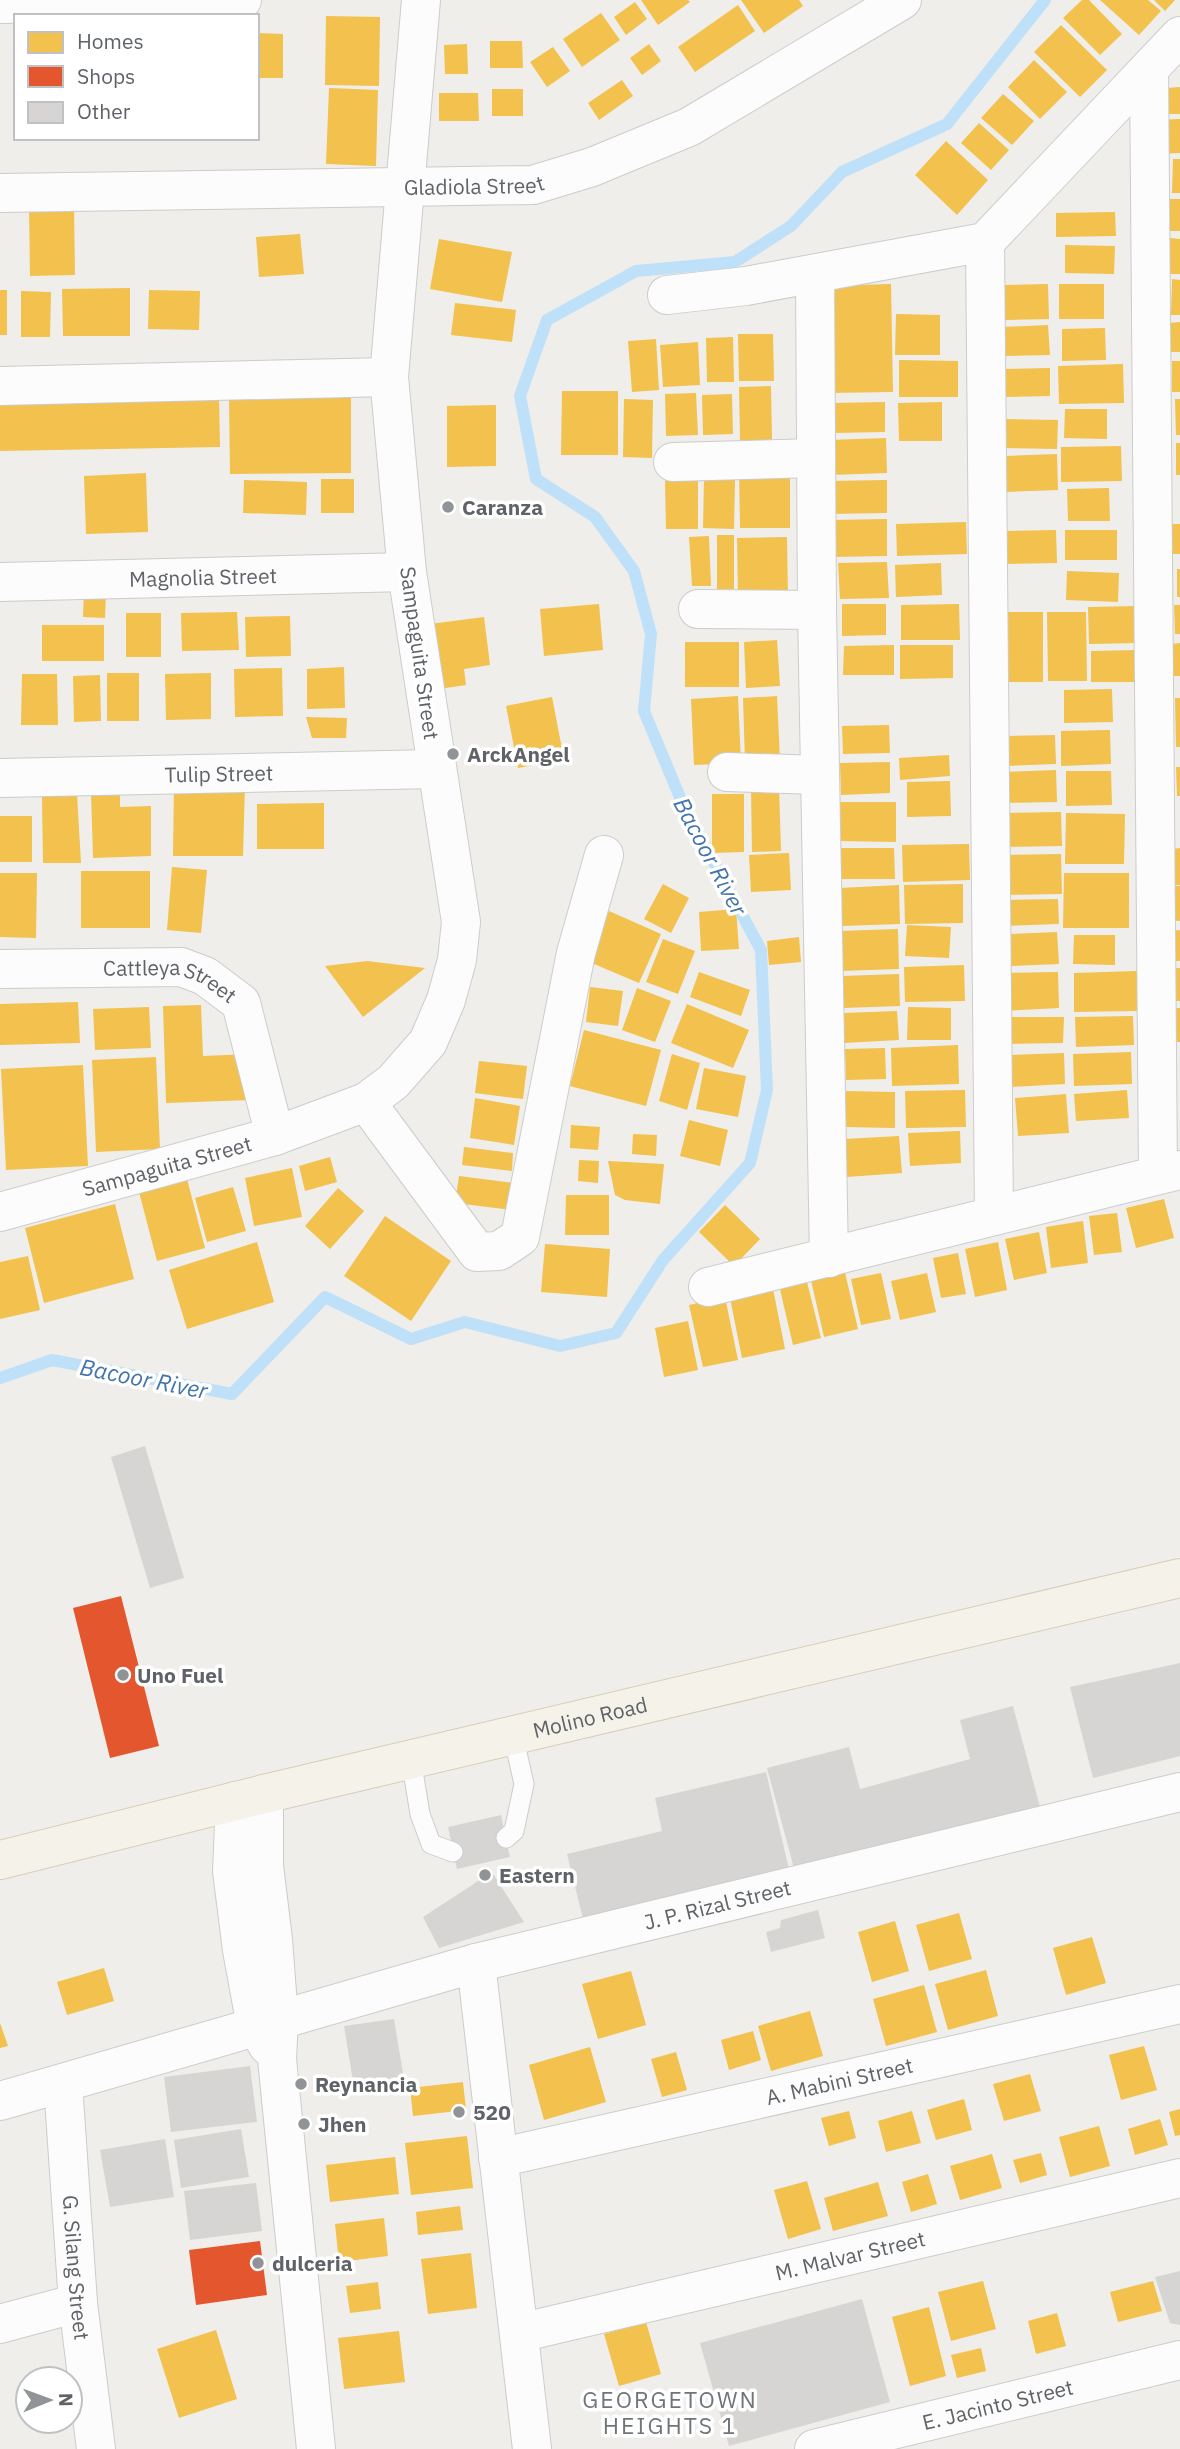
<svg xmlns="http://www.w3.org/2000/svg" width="1180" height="2449" font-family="'IBM Plex Sans',sans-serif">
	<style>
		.homes { fill: #f2c14e }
		.shops { fill: #e4572e }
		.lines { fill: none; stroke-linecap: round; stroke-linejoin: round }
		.stream { stroke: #bfe0f9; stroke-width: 12 }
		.building { fill: #d6d5d3 }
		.service-casing { stroke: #cbcccc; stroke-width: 21 }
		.minor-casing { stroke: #cbcccc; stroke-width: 40 }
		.tertiary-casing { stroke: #cbcccc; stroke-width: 40 }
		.primary-casing { stroke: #d7ceb8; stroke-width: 40 }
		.service { stroke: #fdfcfc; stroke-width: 19 }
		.minor { stroke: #fdfcfc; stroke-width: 38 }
		.tertiary { stroke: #fdfcfc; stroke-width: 38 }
		.primary { stroke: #f4f2e9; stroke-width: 38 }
		.poi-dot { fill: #919496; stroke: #fff; stroke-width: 2.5 }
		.labels { text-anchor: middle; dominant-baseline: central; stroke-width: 7; stroke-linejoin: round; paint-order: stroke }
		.street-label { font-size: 21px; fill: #5f6368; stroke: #fff }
		.poi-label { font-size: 21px; font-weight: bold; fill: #5f6368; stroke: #fff; text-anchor: start }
		.water-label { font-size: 23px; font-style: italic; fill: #4174aa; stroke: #fff }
		.neighbourhood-label { font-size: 23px; letter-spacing: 2px; fill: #70757a; stroke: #fff }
	</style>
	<rect width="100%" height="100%" fill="#efeeea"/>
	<path class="homes" d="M641 0H688L690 2 658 25Z
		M741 0H799L803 6 764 33Z
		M1082 0H1089L1122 34 1100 55 1063 18Z
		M1100 0H1148L1161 11 1139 35Z
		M1154 0H1175L1165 11Z
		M635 2 647 19 626 35 614 17Z
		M738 5 755 31 695 72 678 47Z
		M601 13 620 40 582 67 563 39Z
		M326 16 380 17 379 86 325 85Z
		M1061 25 1107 70 1080 97 1034 52Z
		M257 33 283 34V78H257Z
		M490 41H522L523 68H490Z
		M467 44 468 74H445L444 45Z
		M649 44 661 61 642 75 630 58Z
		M553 47 570 71 547 87 530 62Z
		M1034 60 1067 92 1040 119 1008 87Z
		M622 80 633 96 599 120 588 103Z
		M1180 87V114H1167L1166 88Z
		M329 88 378 90 376 166 326 164Z
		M492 89H523V116H492Z
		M439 93H478L479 121H439Z
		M1003 94 1034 121 1012 145 981 118Z
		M1180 119V153L1153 154V120Z
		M979 123 1009 150 991 170 961 143Z
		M946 141 988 180 957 215 915 175Z
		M1173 159H1180V193H1172Z
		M1170 199H1180V231H1169Z
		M74 205 75 275 30 276 29 206Z
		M1115 212 1116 236 1056 237V213Z
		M300 234 304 274 259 277 256 237Z
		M1170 238 1180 239V274H1170Z
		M439 239 512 252 502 302 430 289Z
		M1065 245 1115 246 1114 274 1065 273Z
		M1172 279 1180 280V315H1171Z
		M891 284 893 392 828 393 826 286Z
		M1048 284 1049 319 1004 320 1003 285Z
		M1059 284H1104V319H1059Z
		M130 288V336H63L62 289Z
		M0 290H7V335H0Z
		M149 290 200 291 199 330 148 329Z
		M21 291 51 292 50 337H21Z
		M455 303 516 310 512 342 451 335Z
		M896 314 940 315V355H895Z
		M1180 322V352H1170L1169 323Z
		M1048 325 1050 355 1002 356V327Z
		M1105 328 1106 360 1062 361V329Z
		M738 334H773L774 381H739Z
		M733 337 734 382H707L706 338Z
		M656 339 659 390 632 392 628 341Z
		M698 342 700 385 663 387 660 345Z
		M899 360 958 361V397H899Z
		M1172 361H1180V392H1172Z
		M1123 364 1124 403 1059 404 1058 366Z
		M1050 368V396L1004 397V369Z
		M771 386 772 440H740L739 387Z
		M562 391H618V455H561Z
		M696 393 698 435 666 436 665 394Z
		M732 394 733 434 703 435 702 395Z
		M219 395 220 447 0 451V399Z
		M351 396V473L230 474 229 397Z
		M624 399 653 400 652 458 623 457Z
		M1175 399H1180V435H1176Z
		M885 402V432L833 433V403Z
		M942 402V441H899L898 403Z
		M496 405V466L447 467V406Z
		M1065 409H1107V439L1064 438Z
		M1004 419 1058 420 1057 449 1003 448Z
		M886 438 887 473 830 475 828 440Z
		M1176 443H1180V475H1176Z
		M1121 446 1122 481 1061 482V447Z
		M1057 454 1058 490 1006 492 1005 456Z
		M790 469V528H740L739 470Z
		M146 473 148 532 86 534 84 476Z
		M321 479H354V513H321Z
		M704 479 735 480 734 529 703 528Z
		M244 480 307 482 306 515 243 513Z
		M698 480V529H666L665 481Z
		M887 480V513L828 514V481Z
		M1109 488 1110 521H1068L1067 489Z
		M887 519V556L832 557 831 520Z
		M966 522 967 554 897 556 896 524Z
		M1169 524H1180V554H1170Z
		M1056 530 1057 563 1005 564 1004 531Z
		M1065 530H1117V560H1065Z
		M717 535H734V589H717Z
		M709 536 711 586H692L689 537Z
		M787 537 788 599H738L737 538Z
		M887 562 889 598 840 599 838 563Z
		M941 563 942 595 896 597 895 565Z
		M1177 569H1180V597H1177Z
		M1067 571 1119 573 1118 602 1066 600Z
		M84 591 106 592 105 618 83 617Z
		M599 604 603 650 544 656 540 609Z
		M842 604H886V635L842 636Z
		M959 604 960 640H901V605Z
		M1174 605H1180V634H1175Z
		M1137 606 1138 643 1089 644 1088 607Z
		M237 612 239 650 182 651 181 613Z
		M998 612H1043V682H998Z
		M1047 612H1086L1087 681H1048Z
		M126 613H161V657H126Z
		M290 616 291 656 246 657 245 617Z
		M484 617 490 665 464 669 466 685 439 689 430 624Z
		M42 625H104V661H42Z
		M777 640 780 686 746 688 744 642Z
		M685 642H739V687H685Z
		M1180 643V676H1172V644Z
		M894 645V675H843L844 646Z
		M900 645H953V678L900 679Z
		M1138 650V682H1091V651Z
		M344 667 345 708 307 709V669Z
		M282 668 283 716 235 717 234 669Z
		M107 673H139V721H107Z
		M211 673V719L166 720 165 674Z
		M22 674H57L58 725H21Z
		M100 675 101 721 74 722 73 676Z
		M1112 689 1113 722 1064 723V690Z
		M738 696 741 763 694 765 691 699Z
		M777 696 780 760 745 762 743 698Z
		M552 697 564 759 518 768 506 706Z
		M1175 698H1180V747H1176Z
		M306 717 347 718 346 738H312Z
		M889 725 890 753 843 754 842 726Z
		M1110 730 1111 764 1061 766V731Z
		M1055 735 1056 764 1004 766 1003 736Z
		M949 755 950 776 900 780 899 758Z
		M890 762V793L841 795 840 763Z
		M1176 767H1180V796H1177Z
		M1056 770 1057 802 1002 803 1001 772Z
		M1066 771H1111L1112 805 1066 806Z
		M950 781 951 816 907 817V782Z
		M174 783 245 784 243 856H173Z
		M779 787 781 851 752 852 751 788Z
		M91 793H120V807L151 806V856L93 858Z
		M77 794 81 863H43L42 797Z
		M712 794H744V852L712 853Z
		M839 802H896V842L838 841Z
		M324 803V849H257V804Z
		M1061 812 1062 846 999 847V813Z
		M1066 813 1125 814 1124 864H1065Z
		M0 816H32V862H0Z
		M969 844 970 880 903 882 902 845Z
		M837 848H894L895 879H838Z
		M1180 848V885H1175L1173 849Z
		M789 853 791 890 751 892 749 855Z
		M1061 854 1062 894 998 895 997 855Z
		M172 867 207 870 201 933 167 930Z
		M81 871H150V928H81Z
		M0 873H37L36 938 0 937Z
		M1064 873H1129V928H1063Z
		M663 884 689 898 671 933 644 919Z
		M963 884V923L905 924 904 885Z
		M899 885 900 924 841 926 839 888Z
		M1166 886H1180V921L1165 920Z
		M1058 899 1059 924 1001 926 1000 900Z
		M736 909 739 949 701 951 699 912Z
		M609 911 661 934 639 983 587 961Z
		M907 925 951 927 949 958 905 956Z
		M898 929 899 969 840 971 838 931Z
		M1180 930V961H1171L1170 931Z
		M1057 932 1059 964 1011 966 1009 934Z
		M1074 935H1115V965L1073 964Z
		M799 937 801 962 769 965 767 941Z
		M663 939 695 951 678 994 646 982Z
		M367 961 425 968 363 1017 325 966Z
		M964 965 965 1001 905 1002 904 967Z
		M1173 968H1180V1001H1174Z
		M1137 971 1138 1011 1074 1012V973Z
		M699 972 750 990 741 1016 690 997Z
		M1058 972 1059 1008 1003 1011 1002 973Z
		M899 974 900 1006 843 1008 842 976Z
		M590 987 623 991 618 1026 586 1022Z
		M637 988 671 1001 655 1042 622 1030Z
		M78 1002 80 1043 0 1045V1004Z
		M687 1004 749 1030 733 1068 671 1043Z
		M201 1005 203 1056 249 1054 251 1100 166 1103 163 1006Z
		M149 1007 151 1048 95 1050 93 1009Z
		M908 1007 951 1008V1040H907Z
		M1172 1008H1180V1042H1173Z
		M897 1011 899 1040 844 1043 843 1013Z
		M1133 1016 1134 1045 1076 1047 1075 1017Z
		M1009 1017H1064L1063 1043 1009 1044Z
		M584 1030 661 1050 646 1106 570 1086Z
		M958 1045 959 1084 892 1086 891 1048Z
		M885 1048 886 1079 846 1080 845 1049Z
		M1131 1052 1132 1084 1074 1086 1073 1054Z
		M1064 1053 1065 1084 1010 1087 1009 1055Z
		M672 1054 700 1063 687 1110 659 1101Z
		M156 1057 160 1149 96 1152 92 1060Z
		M479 1061 527 1066 523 1099 475 1093Z
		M83 1065 88 1166 6 1170 1 1069Z
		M704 1068 746 1076 738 1117 696 1109Z
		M965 1090 966 1127 906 1128 905 1091Z
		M1127 1090 1129 1118 1076 1121 1074 1094Z
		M846 1091 895 1092V1128L845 1127Z
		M1066 1094 1069 1133 1018 1136 1015 1098Z
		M475 1098 520 1106 514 1145 470 1138Z
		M689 1120 728 1130 720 1166 680 1156Z
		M571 1125 600 1127 598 1150 570 1148Z
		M960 1131 961 1163 910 1166 908 1133Z
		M633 1134 657 1135 656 1156 632 1154Z
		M899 1136 902 1173 847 1177 845 1139Z
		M464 1147 513 1153 512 1171 462 1165Z
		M330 1157 337 1182 305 1191 299 1166Z
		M579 1160 599 1161 598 1183 578 1181Z
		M608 1161 664 1164 660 1204 625 1200 615 1195Z
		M292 1168 302 1217 254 1226 245 1178Z
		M186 1175 205 1248 157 1261 138 1188Z
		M459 1176 515 1183 513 1210 455 1203Z
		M233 1187 246 1231 207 1242 195 1198Z
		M338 1188 364 1211 330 1249 305 1226Z
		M566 1195H609V1235H565Z
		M1164 1199 1174 1238 1136 1248 1126 1208Z
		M115 1204 134 1279 44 1303 25 1228Z
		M725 1205 760 1239 734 1266 699 1232Z
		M1117 1213 1122 1252 1094 1255 1089 1216Z
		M385 1216 451 1261 411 1321 344 1276Z
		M1083 1221 1088 1263 1051 1268 1046 1227Z
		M1039 1232 1047 1273 1014 1280 1005 1239Z
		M257 1242 274 1302 187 1329 169 1270Z
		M998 1242 1007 1290 975 1297 965 1249Z
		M545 1244 610 1249 607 1297 541 1292Z
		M958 1253 966 1294 941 1298 933 1258Z
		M28 1256 40 1310 0 1319V1262Z
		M844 1268 858 1329 824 1337 810 1276Z
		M881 1273 891 1319 861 1325 851 1279Z
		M927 1273 936 1312 900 1320 891 1281Z
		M806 1278 821 1338 793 1345 779 1285Z
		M772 1284 785 1349 742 1358 729 1293Z
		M725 1297 738 1360 703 1367 689 1305Z
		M688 1321 698 1370 664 1377 655 1328Z
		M959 1913 972 1959 929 1971 916 1925Z
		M895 1921 909 1971 872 1982 858 1932Z
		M1092 1937 1106 1983 1066 1995 1053 1948Z
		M104 1968 114 2001 67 2015 57 1982Z
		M986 1970 998 2016 948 2030 935 1984Z
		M631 1971 646 2025 598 2039 582 1984Z
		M924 1985 937 2032 886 2046 873 1999Z
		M810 2011 823 2056 771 2071 758 2026Z
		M0 2023 8 2046 0 2048Z
		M753 2031 761 2060 729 2070 721 2040Z
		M1144 2046 1157 2090 1121 2100 1109 2055Z
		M590 2047 606 2102 544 2120 529 2065Z
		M676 2052 687 2090 662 2097 651 2059Z
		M1030 2074 1041 2111 1004 2121 993 2084Z
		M463 2082 466 2110 413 2116 410 2088Z
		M964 2099 972 2130 936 2140 927 2110Z
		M1180 2109V2135L1175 2136 1169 2112Z
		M849 2111 856 2138 829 2146 821 2118Z
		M912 2111 921 2143 886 2152 878 2121Z
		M1160 2119 1168 2145 1135 2155 1128 2129Z
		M1099 2126 1110 2166 1070 2177 1059 2137Z
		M467 2136 473 2188 411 2195 405 2143Z
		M1041 2153 1047 2175 1020 2183 1013 2160Z
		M992 2154 1002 2188 960 2200 950 2166Z
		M395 2157 399 2194 330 2202 326 2165Z
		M928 2174 937 2204 911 2212 902 2182Z
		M807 2181 821 2229 788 2239 774 2190Z
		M878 2182 888 2216 833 2231 824 2198Z
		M460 2206 463 2230 418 2235 416 2212Z
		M384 2218 388 2256 339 2262 335 2224Z
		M471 2253 477 2308 428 2314 421 2259Z
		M983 2281 996 2329 951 2341 938 2292Z
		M1153 2281 1162 2311 1118 2322 1110 2292Z
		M378 2282 381 2309 350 2313 346 2286Z
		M929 2307 946 2376 910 2386 892 2317Z
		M1057 2313 1066 2346 1036 2354 1028 2321Z
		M646 2322 661 2374 619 2386 604 2334Z
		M216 2330 237 2399 179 2418 157 2349Z
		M399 2331 405 2382 344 2389 338 2338Z
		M981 2348 986 2371 957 2378 951 2355Z"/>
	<path class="shops" d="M121 1596 159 1746 110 1758 73 1608Z
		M260 2241 267 2295 196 2305 189 2250Z"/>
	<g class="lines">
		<path class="stream" d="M0 1378 52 1360 232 1394 325 1297 411 1339 465 1322 560 1346 616 1333 663 1260 750 1163 767 1090 761 950 684 807 644 711 651 634 634 571 595 517 536 479 520 396 547 320 636 271 735 262 791 226 842 172 947 124 1045 0"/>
	</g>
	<path class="building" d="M145 1446 184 1578 150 1588 111 1457Z
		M1180 1663V1756L1093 1778 1070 1687Z
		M1013 1706 1040 1807 795 1872 767 1768 849 1747 860 1789 970 1759 960 1720Z
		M766 1772 790 1873 584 1923 567 1854 662 1831 655 1798Z
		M501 1815 510 1857 457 1869 448 1827Z
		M492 1872 524 1922 439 1948 423 1917Z
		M818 1910 825 1938 771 1952 766 1932 780 1928 781 1920Z
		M394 2019 404 2079 354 2087 344 2026Z
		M250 2066 257 2122 171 2132 164 2077Z
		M241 2129 249 2177 181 2188 174 2140Z
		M165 2139 174 2197 110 2207 100 2150Z
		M256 2183 262 2231 190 2240 184 2191Z
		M1180 2271V2325L1170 2323 1155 2277Z
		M862 2299 890 2402 729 2446 700 2343Z"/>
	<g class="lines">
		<defs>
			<path id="service" d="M411 1759 420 1814 431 1844 453 1852
				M506 1838 514 1831 524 1784 513 1735"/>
			<g id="minor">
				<path d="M0 4 242 0"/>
				<path d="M1149 69 1158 1174"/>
				<path id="s1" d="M0 193 533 185 592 167 689 127 902 0"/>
				<path d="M985 242 994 1215"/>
				<path d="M815 274 817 610 829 1258"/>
				<path d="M667 295 746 286 985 242 1180 36"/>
				<path d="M0 386 389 377"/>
				<path d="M673 462 815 458"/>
				<path id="s2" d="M0 582 407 572"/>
				<path d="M698 609 817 610"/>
				<path d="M727 772 820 775"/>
				<path id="s3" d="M0 778 436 769"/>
				<path id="s4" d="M0 969 181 967 205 976 241 1003 275 1136"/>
				<path d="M366 1102 477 1252 499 1251 520 1237 576 953 604 855"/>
				<path id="s5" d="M0 1212 275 1136 366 1102 393 1082 428 1042 446 1000 457 960 461 922 407 572 389 377 421 0"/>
				<path d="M708 1287 1180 1170"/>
				<path d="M476 1963 532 2449"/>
				<path id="s6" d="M63 2084 78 2303 96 2449"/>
				<path id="s7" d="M0 2101 476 1963 1180 1792"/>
				<path id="s8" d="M498 2158 1180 2004"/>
				<path d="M0 2324 78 2303"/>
				<path id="s9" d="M519 2333 1180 2178"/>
				<path id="s10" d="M814 2449 1180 2360"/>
			</g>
			<path id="tertiary" d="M264 1794V1866L273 1940 279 2019 277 2059 316 2449
				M235 1801 232 1871 242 1950 256 2026 268 2046"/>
			<g id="primary">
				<path id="s11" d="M0 1860 264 1794 1180 1578"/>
			</g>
		</defs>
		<use href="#service" class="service-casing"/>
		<use href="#minor" class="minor-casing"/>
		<use href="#tertiary" class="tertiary-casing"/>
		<use href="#primary" class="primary-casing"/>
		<use href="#service" class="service"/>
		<use href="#minor" class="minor"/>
		<use href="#tertiary" class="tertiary"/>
		<use href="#primary" class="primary"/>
	</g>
	<g class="poi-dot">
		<circle cx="448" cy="507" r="7"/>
		<circle cx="453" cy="754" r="7"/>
		<circle cx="123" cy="1675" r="7"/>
		<circle cx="485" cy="1875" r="7"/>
		<circle cx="301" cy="2084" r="7"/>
		<circle cx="459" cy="2112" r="7"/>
		<circle cx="304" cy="2124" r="7"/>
		<circle cx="258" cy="2263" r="7"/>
	</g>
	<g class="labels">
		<g class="street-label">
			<text stroke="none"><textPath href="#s1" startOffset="474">Gladiola Street</textPath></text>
			<text stroke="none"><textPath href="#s2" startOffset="203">Magnolia Street</textPath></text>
			<text transform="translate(420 653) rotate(82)">Sampaguita Street</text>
			<text stroke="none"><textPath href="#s3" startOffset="219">Tulip Street</textPath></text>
			<text stroke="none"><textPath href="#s4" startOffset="173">Cattleya Street</textPath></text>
			<text stroke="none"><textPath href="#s5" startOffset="173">Sampaguita Street</textPath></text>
			<text stroke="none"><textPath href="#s11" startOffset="607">Molino Road</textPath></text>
			<text stroke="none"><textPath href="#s7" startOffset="744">J. P. Rizal Street</textPath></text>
			<text stroke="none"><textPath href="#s8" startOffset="350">A. Mabini Street</textPath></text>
			<text stroke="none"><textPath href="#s9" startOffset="340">M. Malvar Street</textPath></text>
			<text stroke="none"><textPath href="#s6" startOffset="184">G. Silang Street</textPath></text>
			<text stroke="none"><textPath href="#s10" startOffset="189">E. Jacinto Street</textPath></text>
		</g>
		<g class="poi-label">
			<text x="462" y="507">Caranza</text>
			<text x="467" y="754">ArckAngel</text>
			<text x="137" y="1675">Uno Fuel</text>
			<text x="499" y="1875">Eastern</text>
			<text x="315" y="2084">Reynancia</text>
			<text x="473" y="2112">520</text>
			<text x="318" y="2124">Jhen</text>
			<text x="272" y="2263">dulceria</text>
		</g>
		<g class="water-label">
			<text transform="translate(711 856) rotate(62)">Bacoor River</text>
			<text transform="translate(144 1378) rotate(11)">Bacoor River</text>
		</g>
		<g class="neighbourhood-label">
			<text x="670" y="2399">GEORGETOWN<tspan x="670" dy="26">HEIGHTS 1</tspan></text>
		</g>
	</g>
	<rect x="14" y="14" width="245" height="126" fill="#ffffff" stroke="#bfc1c3" stroke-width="2"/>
	<rect x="28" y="32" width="35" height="21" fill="#f2c14e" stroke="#bfc1c3" stroke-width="2"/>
	<text x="77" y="49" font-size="21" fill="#5f6368">Homes</text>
	<rect x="28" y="66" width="35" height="21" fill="#e4572e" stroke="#bfc1c3" stroke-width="2"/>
	<text x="77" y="84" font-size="21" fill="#5f6368">Shops</text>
	<rect x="28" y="102" width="35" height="21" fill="#d6d5d3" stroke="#bfc1c3" stroke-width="2"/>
	<text x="77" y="119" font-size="21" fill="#5f6368">Other</text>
	<g transform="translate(49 2400) rotate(89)"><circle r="33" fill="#ffffff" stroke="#bfc1c3" stroke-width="2"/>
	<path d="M0-5L12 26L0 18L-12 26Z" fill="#919496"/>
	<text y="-10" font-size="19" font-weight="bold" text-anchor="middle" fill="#5f6368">N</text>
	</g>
</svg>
